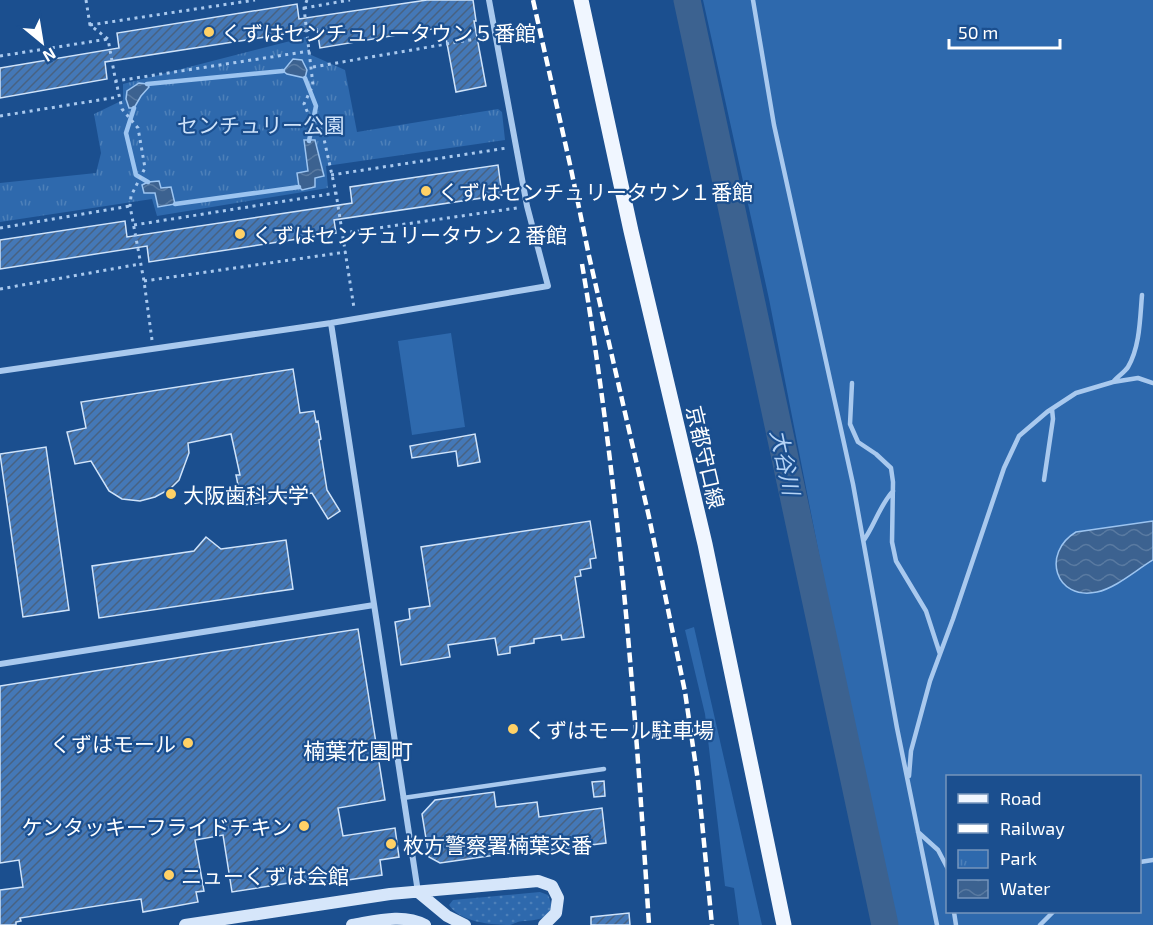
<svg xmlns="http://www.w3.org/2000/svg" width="1153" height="925" font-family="'Exo 2','Noto Sans JP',sans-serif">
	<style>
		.grass { fill: #2e69ad; fill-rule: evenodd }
		.park { fill: url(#park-tufts) }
		.garden { fill: url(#garden-dots) }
		.water { fill: url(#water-waves); stroke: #9cc4f0; stroke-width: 1.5 }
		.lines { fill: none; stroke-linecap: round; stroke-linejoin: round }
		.stream { stroke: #9cc4f0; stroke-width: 4.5 }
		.river { stroke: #3c6290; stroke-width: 27 }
		.building { fill: url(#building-hatch); stroke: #cfe3fa; stroke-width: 1.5 }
		.path { stroke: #a9c9ee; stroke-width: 3; stroke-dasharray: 3 4.5; stroke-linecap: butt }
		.lane { stroke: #a9c9ee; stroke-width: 4.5 }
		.street { stroke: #a9c9ee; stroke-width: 6 }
		.secondary { stroke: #d6e6fa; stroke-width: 12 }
		.primary { stroke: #f0f6ff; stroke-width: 15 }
		.rail { stroke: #fff; stroke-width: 4.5; stroke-dasharray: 10 4.5; stroke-linecap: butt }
		.poi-dot { fill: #ffd166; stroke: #1b4f8f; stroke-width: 2 }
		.labels { text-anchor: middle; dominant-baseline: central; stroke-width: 4.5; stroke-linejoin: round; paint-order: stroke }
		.poi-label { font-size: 21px; fill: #fff; stroke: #1b4f8f; text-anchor: start }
		.park-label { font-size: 21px; fill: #cfe3fa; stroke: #1b4f8f }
		.street-label { font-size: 21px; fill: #fff; stroke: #1b4f8f }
		.water-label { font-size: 22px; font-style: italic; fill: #b5d3f5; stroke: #1b4f8f }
		.neighbourhood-label { font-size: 22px; fill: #fff; stroke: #1b4f8f }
	</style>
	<defs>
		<pattern id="park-tufts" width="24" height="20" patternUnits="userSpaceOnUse" patternTransform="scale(1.5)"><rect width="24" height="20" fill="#2e69ad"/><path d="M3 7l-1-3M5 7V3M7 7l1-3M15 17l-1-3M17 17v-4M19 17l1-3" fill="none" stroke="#4d80b9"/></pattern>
		<pattern id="garden-dots" width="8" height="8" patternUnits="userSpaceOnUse" patternTransform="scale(1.5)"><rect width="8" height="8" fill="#2e69ad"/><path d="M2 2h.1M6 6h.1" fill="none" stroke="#4d80b9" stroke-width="1.8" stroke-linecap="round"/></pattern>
		<pattern id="water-waves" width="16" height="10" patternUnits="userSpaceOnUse" patternTransform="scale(1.5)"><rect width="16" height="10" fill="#3c6290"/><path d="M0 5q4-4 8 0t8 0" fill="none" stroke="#597aa1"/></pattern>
		<pattern id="building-hatch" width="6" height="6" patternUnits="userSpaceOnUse" patternTransform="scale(1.5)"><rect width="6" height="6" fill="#4478b7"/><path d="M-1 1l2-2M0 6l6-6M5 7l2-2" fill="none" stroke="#486282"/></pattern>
	</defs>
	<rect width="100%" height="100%" fill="#1b4f8f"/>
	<path class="grass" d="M703 0H1153V925H896L830 610 769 299ZM948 776H1140V912H948Z
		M451 333 465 427 412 435 398 341Z
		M694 627 762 925H739L734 888 725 886 705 714 685 630Z"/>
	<path class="park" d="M306 37 309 54 345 70 357 132 498 109 502 112 505 140 326 166 328 188 157 216 152 199 0 222V183L96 173 101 153 94 114 123 100V84Z"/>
	<path class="garden" d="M540 892 548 895C559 918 540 920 523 921 518 921 514 924 510 925 491 925 460 922 449 905L453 900Z"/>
	<path class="water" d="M293 59 302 60 307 70 305 78 287 74 283 71Z
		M139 83 147 84 149 87 141 96 134 108H129L126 99 127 91Z
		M304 140H315L324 176 315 178V187L302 190 299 187 297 173 308 171Z
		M159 181 161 188 171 187 175 204 158 207 155 193H144L142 185 148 182Z
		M1153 521V560C1136 570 1116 588 1097 592 1055 601 1041 553 1076 532Z"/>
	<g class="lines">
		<path class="stream" d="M305 78 316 106 309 141
			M147 84 283 71
			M134 108 126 133 136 175 148 182
			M175 204 299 187"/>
		<path class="river" d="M687 0 885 925"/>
	</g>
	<path class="building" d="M427 0H473L476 21H474L486 86 456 92 444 27 320 48 317 29 105 62 107 79 0 98V68L119 48 117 33 297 4 299 19Z
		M498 165 502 195 334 220 336 233 149 262 147 246 0 269V240L125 221 127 237 352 203 350 187Z
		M293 369 300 413 314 411 316 422 318 421 321 439 319 440 327 490 340 511 328 519 312 493 245 505 242 489 239 490 236 475H240L231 434 188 443 189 453 179 480 170 489 155 497 140 501 122 499 109 491 91 461 75 464 67 432 86 428 81 402Z
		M475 434 480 462 458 466 456 451 412 458 410 446Z
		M46 447 69 610 23 617 0 454Z
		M590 521 596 558 590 559 591 568 580 570 581 576 575 577 584 637 562 640 561 635 534 639V643L510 647V653L498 655 495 638 448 645 450 657 401 665 395 622 410 619 409 609 430 606 421 547Z
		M206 537 221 549 286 540 293 589 99 618 92 566 194 551Z
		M358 629 385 800 338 808 343 836 395 828 399 857 380 860 382 875 320 884V878L232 892 223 835 195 840 204 891 196 892 198 902 143 912 141 899 20 918 21 921 16 922V925H0V890L23 887 19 860 0 863V686Z
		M604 781 605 796 594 797 592 782Z
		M494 792 496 807 537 802 539 817 602 808 606 843 552 850V847L440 863 429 857 422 814 435 800Z
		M629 913 630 925H591V917Z"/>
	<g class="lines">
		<path class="path" d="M86 0 90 25 108 39 116 83
			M307 0 304 8 313 85 304 104 310 118 322 130 336 193 354 308
			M304 8 350 0
			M90 25 255 0
			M0 56 108 39
			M313 67 487 37
			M0 116 118 97
			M331 175 507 148
			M134 225 336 193
			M0 228 130 206
			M343 233 517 208
			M144 281 346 252
			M0 289 140 264
			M152 340 144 281 130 206 131 196 145 168 138 128 122 109 116 81 310 51"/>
		<path class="lane" d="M753 0 774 125 853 484 897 728 937 925
			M1114 381C1118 376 1125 372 1128 367 1140 347 1140 318 1142 295
			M852 383 850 424 858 442 876 454 891 468 893 482 892 542 896 561 926 611 940 654
			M1044 480 1053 419 1052 409
			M864 540C875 524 880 505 893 491
			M909 776 911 751 930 681 953 619 1004 468 1019 436 1047 412 1076 393 1113 382 1138 378 1153 383
			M403 798 604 769
			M918 832 938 850 948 869
			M1140 862 1153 860
			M954 912 956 925
			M1040 925 1053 912"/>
		<path class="street" d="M331 323 418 892
			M0 371 331 323 548 286 527 206 489 0
			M0 664 374 605"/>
		<path class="secondary" d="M418 892 447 916 465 925
			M185 925 390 894 538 881 552 886 558 898 556 913 544 925
			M352 925C376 921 403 913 425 925"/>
		<path class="primary" d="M581 0 631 231 705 544 784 925"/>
		<path class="rail" d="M533 0 571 169 589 256 649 517 685 692 698 781 712 925
			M582 264C619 483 635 704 649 925"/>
	</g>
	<g class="poi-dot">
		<circle cx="209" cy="32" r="6"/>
		<circle cx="426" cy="191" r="6"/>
		<circle cx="240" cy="234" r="6"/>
		<circle cx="171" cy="494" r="6"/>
		<circle cx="513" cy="729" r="6"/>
		<circle cx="188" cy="743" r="6"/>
		<circle cx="304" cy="826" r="6"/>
		<circle cx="391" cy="844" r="6"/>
		<circle cx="169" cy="875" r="6"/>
	</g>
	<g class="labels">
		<g class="poi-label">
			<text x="221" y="32">くずはセンチュリータウン５番館</text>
			<text x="438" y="191">くずはセンチュリータウン１番館</text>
			<text x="252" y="234">くずはセンチュリータウン２番館</text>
			<text x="183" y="494">大阪歯科大学</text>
			<text x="525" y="729">くずはモール駐車場</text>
			<text x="176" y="743" text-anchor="end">くずはモール</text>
			<text x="292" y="826" text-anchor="end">ケンタッキーフライドチキン</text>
			<text x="403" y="844">枚方警察署楠葉交番</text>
			<text x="181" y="875">ニューくずは会館</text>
		</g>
		<g class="park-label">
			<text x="261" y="124">センチュリー公園</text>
		</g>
		<g class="street-label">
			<text transform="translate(706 457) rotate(77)">京都守口線</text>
		</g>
		<g class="water-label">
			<text transform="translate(786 462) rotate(78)">大谷川</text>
		</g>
		<g class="neighbourhood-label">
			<text x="358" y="750">楠葉花園町</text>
		</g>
	</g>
	<rect x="946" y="775" width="195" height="138" fill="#1b4f8f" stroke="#7695bc" stroke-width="1.5"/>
	<rect x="958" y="794" width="30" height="9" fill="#f0f6ff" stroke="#7695bc" stroke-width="1.5"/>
	<text x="1000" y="805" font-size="18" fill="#ffffff">Road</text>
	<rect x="958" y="824" width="30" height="9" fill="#ffffff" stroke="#7695bc" stroke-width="1.5"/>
	<text x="1000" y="835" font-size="18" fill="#ffffff">Railway</text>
	<rect x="958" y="850" width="30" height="18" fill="url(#park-tufts)" stroke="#7695bc" stroke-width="1.5"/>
	<text x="1000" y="865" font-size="18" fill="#ffffff">Park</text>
	<rect x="958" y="880" width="30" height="18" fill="url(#water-waves)" stroke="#7695bc" stroke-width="1.5"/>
	<text x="1000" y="895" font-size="18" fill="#ffffff">Water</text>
	<g transform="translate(42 42) rotate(150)" stroke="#1b4f8f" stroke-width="4.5" paint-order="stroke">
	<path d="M0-4.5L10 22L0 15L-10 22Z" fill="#ffffff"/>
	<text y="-9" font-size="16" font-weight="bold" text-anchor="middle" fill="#ffffff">N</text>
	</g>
	<path d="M949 39v9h111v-9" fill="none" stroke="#ffffff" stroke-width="3"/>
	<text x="958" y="39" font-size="18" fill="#ffffff" stroke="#1b4f8f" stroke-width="4.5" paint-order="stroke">50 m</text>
</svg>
